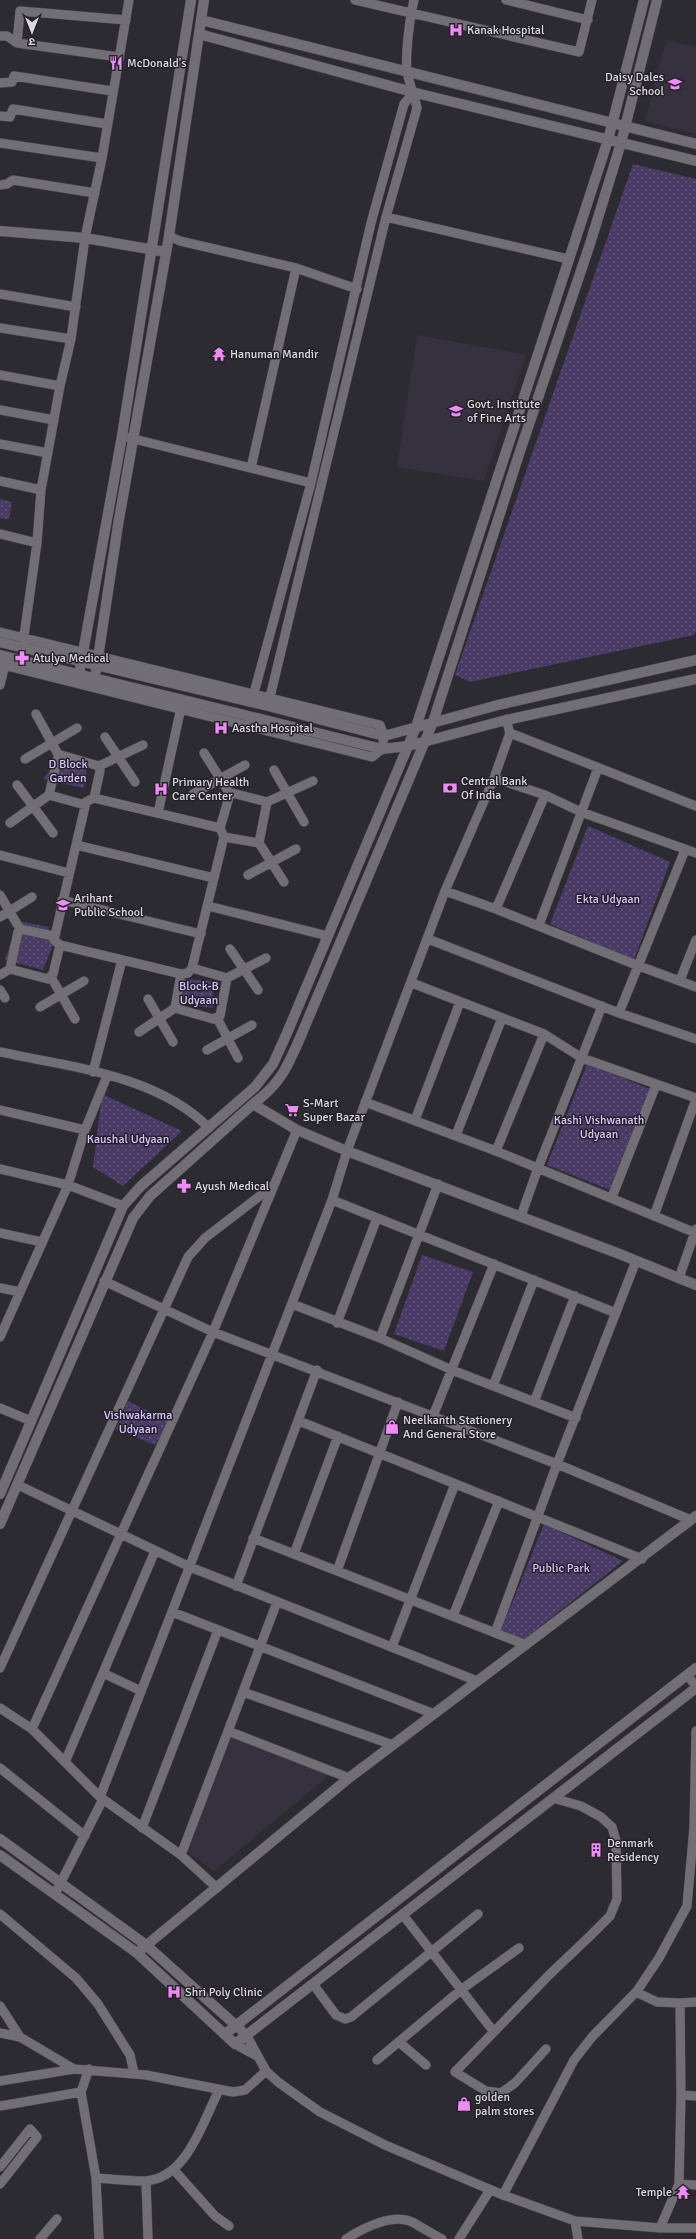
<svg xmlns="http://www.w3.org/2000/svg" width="696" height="2239" font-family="Signika,'Noto Sans Devanagari',sans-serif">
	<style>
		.built { fill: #35313e }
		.grass { fill: url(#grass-dots) }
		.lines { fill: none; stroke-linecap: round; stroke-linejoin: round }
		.street-casing { stroke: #49474d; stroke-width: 10 }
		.secondary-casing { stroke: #49474d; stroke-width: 11 }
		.street { stroke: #716e76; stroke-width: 9 }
		.secondary { stroke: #716e76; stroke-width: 10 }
		.labels { text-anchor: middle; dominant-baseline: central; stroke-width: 3; stroke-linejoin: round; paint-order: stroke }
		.poi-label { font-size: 12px; fill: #dbd9de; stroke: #242228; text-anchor: start }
		.park-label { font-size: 12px; fill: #d7c3ff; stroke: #242228 }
	</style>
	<defs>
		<pattern id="grass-dots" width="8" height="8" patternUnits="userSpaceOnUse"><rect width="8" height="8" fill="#4a3b66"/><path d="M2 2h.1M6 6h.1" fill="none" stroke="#64577b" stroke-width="1.8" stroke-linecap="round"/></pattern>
	</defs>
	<rect width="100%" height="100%" fill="#2d2b32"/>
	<path class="built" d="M666 40 696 47V134L645 121Z
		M417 335 526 355 484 481 397 467Z
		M227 1736 333 1772 214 1871 183 1849Z"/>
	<path class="grass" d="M633 164 696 179V631L694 635 470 682 455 675Z
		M0 499 12 502 9 519 0 518Z
		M64 753 87 766 84 788 43 779Z
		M588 826 670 862 634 960 550 924Z
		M18 921 49 927 46 937 55 940 43 970 5 960Z
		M184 979 213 981V1008L182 1004Z
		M587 1064 650 1089 610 1190 547 1165Z
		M102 1094 182 1131 123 1186 93 1167Z
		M422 1255 473 1272 444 1351 394 1334Z
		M128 1401 168 1421 155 1445 116 1429Z
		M544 1524 623 1561 523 1640 500 1633Z"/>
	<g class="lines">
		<defs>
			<path id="street" d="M355 0 579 52 592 0
				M506 0 588 20
				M0 36H7L17 43 119 57
				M17 43 20 11 126 20
				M0 83 12 82 14 76 112 91
				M0 116 10 117 13 109 107 124
				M0 143 102 158
				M0 185 7 184 13 180 95 193
				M386 217 568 259
				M169 236 180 241 296 268 357 289
				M0 294 76 307
				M0 328 71 339
				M0 375 60 386
				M0 410 54 420
				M122 436 311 483
				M0 444 48 453
				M251 468 296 268
				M0 481 41 490
				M1 534 37 543
				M0 632 380 725 384 736 382 749 372 757 0 664
				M23 643 37 543 41 490 60 386 71 339 85 238 102 158 129 0
				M0 685 6 660
				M254 693 311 483 371 223 404 104 414 92
				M270 697 386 217 417 108C415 97 408 80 407 72 405 54 410 17 414 0
				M36 714 59 756
				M510 733 696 806
				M105 737 135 782
				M204 753 230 794
				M25 759 77 728
				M99 766 143 745
				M274 770 304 822
				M494 778 545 795 581 812 696 853
				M17 785 53 833
				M193 794 245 765
				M94 798 220 828 224 837 192 968 188 973 181 974 60 945 54 940 86 802Z
				M267 802 313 781
				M85 805 49 795 58 757 61 755 99 766 100 771 94 798
				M158 813 182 703
				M10 823 49 795
				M220 828 230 794 232 793 267 802 259 843 224 837
				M259 843 284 882
				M76 845 214 878
				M0 855 69 873
				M248 875 296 849
				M445 891 496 909 639 966 696 987
				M0 895 20 929
				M62 900 201 934
				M208 906 328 936
				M496 909 545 795
				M0 917 32 897
				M539 925 598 768
				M54 936 20 929 18 932 10 969 48 979 53 974 60 945
				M428 939 619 1013 696 1039
				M230 949 258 990
				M181 974 175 1008 213 1019 220 1016 227 978 192 968
				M0 975 10 969
				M51 977 75 1019
				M227 978 266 958
				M680 980 696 940
				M412 983 544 1034 582 1058 696 1098
				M0 990 5 998
				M148 999 173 1042
				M40 1007 84 981
				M619 1013 685 850
				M217 1018 238 1058
				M139 1032 175 1008
				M207 1050 252 1025
				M0 1052C70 1067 157 1075 209 1128
				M93 1072 122 960
				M365 1102 496 1151 696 1233
				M0 1110 85 1130
				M415 1120 460 1002
				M456 1135 502 1018
				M496 1151 544 1034
				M0 1169 68 1185 123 1206
				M612 1197 656 1085
				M332 1200 616 1313
				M521 1216 538 1168 602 1006
				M654 1216 696 1099
				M0 1233 42 1242
				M679 1278 696 1229
				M104 1281 213 1332 557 1464 691 1520
				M0 1288 20 1292
				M292 1304 380 1338 452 1370 576 1418
				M337 1323 377 1218
				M0 1337 68 1185 85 1130 107 1076
				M380 1338 438 1184
				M493 1386 534 1280
				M534 1402 575 1296
				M0 1408 31 1421
				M433 1416 494 1264
				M299 1421 642 1559
				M18 1485 190 1567 477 1681
				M253 1538 526 1645
				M294 1554 338 1436
				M337 1571 398 1402
				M236 1586 317 1370
				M172 1612 434 1714
				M453 1616 499 1501
				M495 1633 557 1464 636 1261
				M392 1647 455 1484
				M0 1668 188 1257 205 1238 274 1185
				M103 1673 141 1691
				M687 1675 696 1686
				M243 1692 393 1745
				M0 1708 32 1729 100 1797 181 1855 217 1888
				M32 1729 213 1332 297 1130
				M228 1731 349 1778
				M65 1762 155 1551
				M0 1768 85 1836
				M100 1797 332 1200 347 1151 445 891 494 778 510 733 506 720
				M142 1828 218 1630
				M181 1855 277 1602
				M55 1894 103 1799
				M0 1914 76 1978 98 2004 130 2055 134 2073
				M403 1915 494 2032
				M313 1984 336 2015 345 2019 351 2017 478 1914
				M636 1992 657 2002 680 2003 681 2095 679 2184 660 2228
				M680 2003 696 2002
				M0 2006 20 2037 74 2069 146 2075 233 2092 245 2090 266 2071
				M0 2033 20 2037
				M247 2036 266 2071 278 2082 320 2112 385 2145 503 2195 575 2221 660 2228H696
				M399 2042 426 2065
				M235 2044 257 2056
				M546 2049 515 2083 501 2093 486 2091 455 2072 550 1974 590 1936 610 1916 617 1899 616 1841 612 1827 601 1817 581 1806 553 1798
				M377 2060 462 1989 519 1948
				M89 2069 81 2092 96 2178 99 2239
				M0 2081 74 2069
				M681 2095 696 2096
				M0 2106 81 2092
				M0 2167 30 2129 37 2137 0 2184
				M174 2170 215 2216 229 2226
				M96 2178C112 2179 129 2181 145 2181 187 2179 203 2121 219 2090
				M146 2181 148 2239
				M679 2184 696 2185
				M503 2195 574 2060 592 2037 637 1991 659 1958 687 1906 694 1827 696 1731
				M575 2221 578 2239
				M40 2239 57 2219
				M346 2239C363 2228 394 2212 414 2223 423 2228 432 2234 442 2239
				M459 2239 490 2190"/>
			<path id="secondary" d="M201 20 696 144
				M199 34 420 94 696 161
				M0 231 85 238 166 252
				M0 642 268 706 384 736 498 705 696 660
				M0 655 382 749 408 746 506 720 696 679
				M80 669 122 436 191 0
				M96 671 118 525 169 236 204 0
				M253 1104 297 1130 347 1151 617 1253 696 1285
				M0 1494 123 1206 141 1186 255 1087 273 1064 287 1033 416 727 608 140 644 0
				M0 1524 133 1218 150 1196 253 1104C280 1084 287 1068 300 1038L433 722 520 451 589 247 621 143 657 0
				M0 1839 146 1945 241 2030
				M0 1855 137 1953 235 2044 696 1688
				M137 1953 349 1778 696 1516
				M225 2034 696 1668"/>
		</defs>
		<use href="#street" class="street-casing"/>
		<use href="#secondary" class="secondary-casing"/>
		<use href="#street" class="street"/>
		<use href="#secondary" class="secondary"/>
	</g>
	<defs>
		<symbol id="hospital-bare" viewBox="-9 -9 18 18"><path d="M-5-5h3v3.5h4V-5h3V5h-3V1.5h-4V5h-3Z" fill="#f08bf5" stroke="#242228" stroke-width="2.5" paint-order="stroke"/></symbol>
		<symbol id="restaurant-bare" viewBox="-9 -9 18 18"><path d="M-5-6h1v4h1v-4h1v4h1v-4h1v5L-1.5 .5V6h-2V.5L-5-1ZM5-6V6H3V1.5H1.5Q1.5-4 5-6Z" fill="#f08bf5" stroke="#242228" stroke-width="2.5" paint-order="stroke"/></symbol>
		<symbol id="school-bare" viewBox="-9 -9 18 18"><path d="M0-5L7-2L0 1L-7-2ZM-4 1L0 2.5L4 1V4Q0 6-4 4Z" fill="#f08bf5" stroke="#242228" stroke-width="2.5" paint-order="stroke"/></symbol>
		<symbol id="temple-bare" viewBox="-9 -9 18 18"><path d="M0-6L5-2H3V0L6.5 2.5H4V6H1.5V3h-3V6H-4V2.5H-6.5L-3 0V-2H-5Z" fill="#f08bf5" stroke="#242228" stroke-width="2.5" paint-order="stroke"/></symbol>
		<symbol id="university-bare" viewBox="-9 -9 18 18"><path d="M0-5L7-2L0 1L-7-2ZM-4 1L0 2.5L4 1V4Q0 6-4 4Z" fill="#f08bf5" stroke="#242228" stroke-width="2.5" paint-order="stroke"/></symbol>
		<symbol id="pharmacy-bare" viewBox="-9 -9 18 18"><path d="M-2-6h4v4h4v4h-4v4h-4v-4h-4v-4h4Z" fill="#f08bf5" stroke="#242228" stroke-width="2.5" paint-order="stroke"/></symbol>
		<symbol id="bank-bare" viewBox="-9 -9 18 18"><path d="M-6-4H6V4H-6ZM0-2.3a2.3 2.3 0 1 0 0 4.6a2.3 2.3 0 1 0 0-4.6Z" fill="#f08bf5" stroke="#242228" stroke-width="2.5" paint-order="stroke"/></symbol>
		<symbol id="supermarket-bare" viewBox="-9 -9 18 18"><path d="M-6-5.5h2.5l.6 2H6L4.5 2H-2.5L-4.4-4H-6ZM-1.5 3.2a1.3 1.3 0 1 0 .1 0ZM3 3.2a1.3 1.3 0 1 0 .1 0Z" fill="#f08bf5" stroke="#242228" stroke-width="2.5" paint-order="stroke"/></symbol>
		<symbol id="shop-bare" viewBox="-9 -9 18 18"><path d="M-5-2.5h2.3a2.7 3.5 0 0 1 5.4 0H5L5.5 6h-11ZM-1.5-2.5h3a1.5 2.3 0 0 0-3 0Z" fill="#f08bf5" stroke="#242228" stroke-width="2.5" paint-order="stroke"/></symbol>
		<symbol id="building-bare" viewBox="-9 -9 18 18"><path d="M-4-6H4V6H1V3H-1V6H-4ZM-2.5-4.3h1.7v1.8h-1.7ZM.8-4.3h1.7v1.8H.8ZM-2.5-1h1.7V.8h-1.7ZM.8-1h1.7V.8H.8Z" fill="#f08bf5" stroke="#242228" stroke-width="2.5" paint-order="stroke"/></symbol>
	</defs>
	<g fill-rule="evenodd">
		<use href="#hospital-bare" x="446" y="20" width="20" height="20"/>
		<use href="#restaurant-bare" x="106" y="53" width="20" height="20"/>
		<use href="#school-bare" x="665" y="74" width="20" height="20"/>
		<use href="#temple-bare" x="209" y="344" width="20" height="20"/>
		<use href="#university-bare" x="446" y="401" width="20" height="20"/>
		<use href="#pharmacy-bare" x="12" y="648" width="20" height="20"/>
		<use href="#hospital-bare" x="211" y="718" width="20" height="20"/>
		<use href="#bank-bare" x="440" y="778" width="20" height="20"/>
		<use href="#hospital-bare" x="151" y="779" width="20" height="20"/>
		<use href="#school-bare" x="53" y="895" width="20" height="20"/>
		<use href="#supermarket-bare" x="282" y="1100" width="20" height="20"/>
		<use href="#pharmacy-bare" x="174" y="1176" width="20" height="20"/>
		<use href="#shop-bare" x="382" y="1417" width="20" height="20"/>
		<use href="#building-bare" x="586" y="1840" width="20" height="20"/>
		<use href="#hospital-bare" x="164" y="1982" width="20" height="20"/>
		<use href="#shop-bare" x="454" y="2094" width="20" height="20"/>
		<use href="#temple-bare" x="673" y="2182" width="20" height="20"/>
	</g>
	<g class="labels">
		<g class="poi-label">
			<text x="467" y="30">Kanak Hospital</text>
			<text x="127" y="63">McDonald's</text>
			<text x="664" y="77" text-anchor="end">Daisy Dales<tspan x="664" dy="14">School</tspan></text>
			<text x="230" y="354">Hanuman Mandir</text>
			<text x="467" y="404">Govt. Institute<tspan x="467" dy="14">of Fine Arts</tspan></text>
			<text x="33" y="658">Atulya Medical</text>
			<text x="232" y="728">Aastha Hospital</text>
			<text x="461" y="781">Central Bank<tspan x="461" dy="14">Of India</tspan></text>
			<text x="172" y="782">Primary Health<tspan x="172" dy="14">Care Center</tspan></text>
			<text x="74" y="898">Arihant<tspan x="74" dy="14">Public School</tspan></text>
			<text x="303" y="1103">S-Mart<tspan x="303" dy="14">Super Bazar</tspan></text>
			<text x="195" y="1186">Ayush Medical</text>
			<text x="403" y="1420">Neelkanth Stationery<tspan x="403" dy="14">And General Store</tspan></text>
			<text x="607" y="1843">Denmark<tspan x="607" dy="14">Residency</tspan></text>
			<text x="185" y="1992">Shri Poly Clinic</text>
			<text x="475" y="2097">golden<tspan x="475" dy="14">palm stores</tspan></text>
			<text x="672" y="2192" text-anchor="end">Temple</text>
		</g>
		<g class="park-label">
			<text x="68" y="764">D Block<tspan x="68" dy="14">Garden</tspan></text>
			<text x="608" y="899">Ekta Udyaan</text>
			<text x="199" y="986">Block-B<tspan x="199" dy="14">Udyaan</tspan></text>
			<text x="599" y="1120">Kashi Vishwanath<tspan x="599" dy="14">Udyaan</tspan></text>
			<text x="128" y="1139">Kaushal Udyaan</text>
			<text x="138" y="1415">Vishwakarma<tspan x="138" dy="14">Udyaan</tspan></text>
			<text x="561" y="1568">Public Park</text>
		</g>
	</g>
	<g transform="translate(32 32) rotate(180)" stroke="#242228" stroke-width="3" paint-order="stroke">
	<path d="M0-3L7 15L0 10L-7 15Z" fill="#dbd9de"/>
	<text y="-6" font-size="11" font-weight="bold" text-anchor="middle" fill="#dbd9de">उ</text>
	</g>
</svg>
